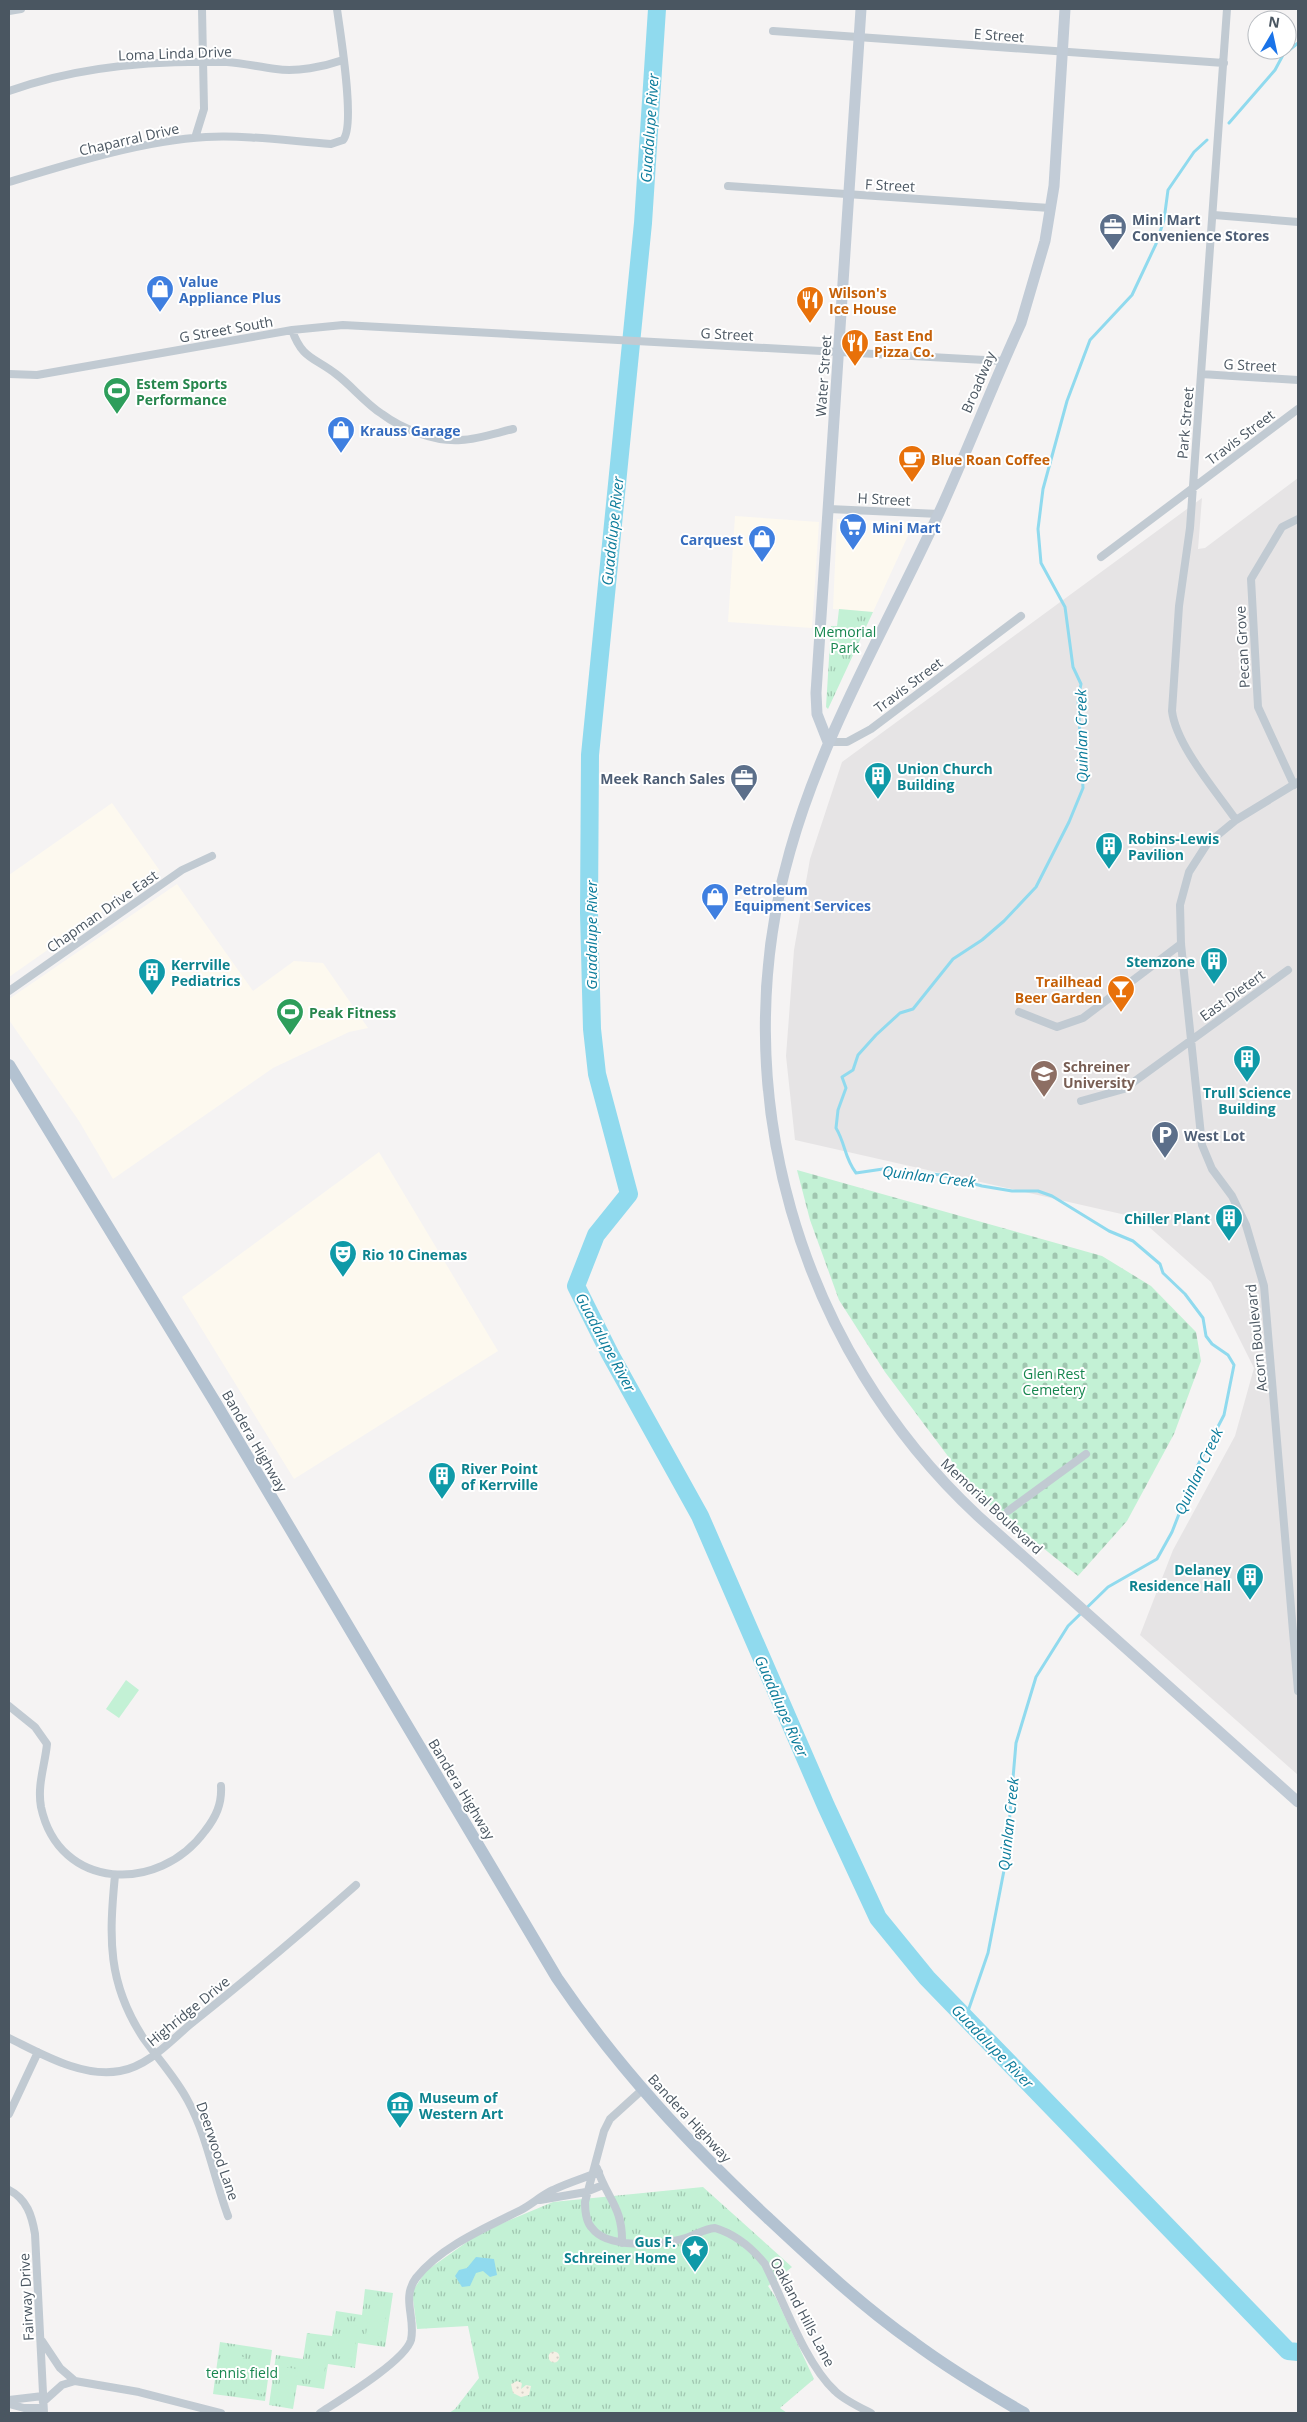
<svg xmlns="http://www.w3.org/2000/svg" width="1307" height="2422" font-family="'Open Sans',sans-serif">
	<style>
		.commercial { fill: #fdf9ef }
		.education { fill: #e6e4e5 }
		.grass { fill: url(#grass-tufts) }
		.sand { fill: url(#sand-dots) }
		.cemetery { fill: url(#cemetery-stones) }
		.garden { fill: #c3f1d5 }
		.water { fill: #90daee }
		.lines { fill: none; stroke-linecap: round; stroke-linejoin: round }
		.stream { stroke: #90daee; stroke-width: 3 }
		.river { stroke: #90daee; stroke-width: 18 }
		.street { stroke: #c1cad2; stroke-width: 8 }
		.secondary { stroke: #c1cbd6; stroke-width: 11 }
		.primary { stroke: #b3c2d1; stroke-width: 12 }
		.labels { text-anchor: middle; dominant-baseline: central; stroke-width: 4; stroke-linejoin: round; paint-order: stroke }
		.street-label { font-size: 14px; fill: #4a5661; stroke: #fff }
		.service-label { font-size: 14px; font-weight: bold; fill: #4e5e75; stroke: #fff; text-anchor: start }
		.shop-label { font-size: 14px; font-weight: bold; fill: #366cbe; stroke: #fff; text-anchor: start }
		.food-label { font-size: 14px; font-weight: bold; fill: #c56008; stroke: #fff; text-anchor: start }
		.leisure-label { font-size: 14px; font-weight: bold; fill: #27864d; stroke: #fff; text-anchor: start }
		.park-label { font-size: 14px; fill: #17864f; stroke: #fff }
		.culture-label { font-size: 14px; font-weight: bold; fill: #0d838f; stroke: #fff; text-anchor: start }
		.education-label { font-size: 14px; font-weight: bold; fill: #785e54; stroke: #fff; text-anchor: start }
		.water-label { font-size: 15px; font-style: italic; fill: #0c7c9b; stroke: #fff }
	</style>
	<defs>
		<pattern id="grass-tufts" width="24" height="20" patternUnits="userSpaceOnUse" patternTransform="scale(1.25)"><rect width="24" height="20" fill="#c3f1d5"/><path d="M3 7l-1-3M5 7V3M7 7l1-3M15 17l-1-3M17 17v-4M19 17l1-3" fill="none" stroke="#a0c6b0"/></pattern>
		<pattern id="sand-dots" width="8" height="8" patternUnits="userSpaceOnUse" patternTransform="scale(1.25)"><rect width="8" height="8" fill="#f5f0e5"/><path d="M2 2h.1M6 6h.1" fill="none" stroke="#d4d0c7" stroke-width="1.8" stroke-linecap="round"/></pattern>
		<pattern id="cemetery-stones" width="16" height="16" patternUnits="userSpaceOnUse" patternTransform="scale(1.25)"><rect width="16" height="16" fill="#c3f1d5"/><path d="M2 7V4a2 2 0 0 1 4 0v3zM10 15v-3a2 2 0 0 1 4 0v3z" fill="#a0c6b0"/></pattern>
	</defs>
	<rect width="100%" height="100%" fill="#f5f3f3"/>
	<path class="commercial" d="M735 516 819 522 812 628 728 622Z
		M837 519 911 522 912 527 873 612 833 609Z
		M112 803 160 871 9 977V875Z
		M177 884 253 991 294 961 323 963 368 1028 349 1032 273 1068 113 1179 79 1121 9 1020V999Z
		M379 1152 498 1351 294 1479 182 1297Z"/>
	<path class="education" d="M1298 478V1775L1140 1635 1173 1550 1235 1436 1254 1368 1211 1282 1139 1218 795 1140 786 1056 794 950 810 859 842 762 1202 498 1198 549 1205 548Z"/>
	<path class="grass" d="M839 609 873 612 828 709 826 707 831 626H837Z
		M703 2187 792 2267 768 2286 776 2298 814 2379 780 2408 787 2413H449L455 2409 479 2378 468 2326 417 2329 412 2292 426 2271 481 2232 553 2202Z
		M365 2289 393 2293 385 2347 358 2343 355 2368 328 2364 324 2389 297 2385 293 2409 269 2405 276 2355 303 2359 307 2333 332 2336 336 2311 362 2315Z
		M220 2342 272 2350 265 2401 213 2394Z"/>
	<path class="sand" d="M548.5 2357a5.5 5.5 0 1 1 11 0a5.5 5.5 0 1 1-11 0Z
		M517 2381 522 2383 521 2389 526 2385 531 2386 529 2395 521 2397 513 2393 511 2384Z"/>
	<path class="cemetery" d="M797 1170 1102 1256 1151 1286 1196 1332 1201 1361 1174 1434 1127 1521 1078 1576 977 1495 885 1372 839 1300 810 1220Z"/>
	<path class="garden" d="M126 1680 139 1690 119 1718 106 1709Z
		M371 2301 388 2304 382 2337 366 2334Z
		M342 2323 358 2326 353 2359 337 2356Z
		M312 2345 328 2348 323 2381 307 2378Z
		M227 2355 244 2357 238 2390 222 2388Z
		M251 2358 267 2360 262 2394 246 2391Z
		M282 2367 298 2369 293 2402 277 2400Z"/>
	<path class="water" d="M476 2257 494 2259 497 2275 490 2277 483 2271 476 2273 470 2286 462 2287 455 2276 459 2270 467 2268Z"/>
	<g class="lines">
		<path class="stream" d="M1229 123 1275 70 1283 55 1298 43
			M966 2017 988 1953 1006 1860 1016 1743 1036 1677 1068 1626 1108 1587 1157 1559 1172 1532 1198 1465 1224 1415 1234 1365 1228 1355 1212 1344 1206 1336 1203 1318 1185 1294 1163 1273 1160 1264 1133 1241 1109 1231 1052 1196 1038 1191H1012L982 1186 941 1175 883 1169 856 1173C844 1157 846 1145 836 1128L838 1110 846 1088 842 1077 853 1070 858 1055 876 1035 900 1013 913 1009 953 959 982 940 1004 921 1036 887 1069 822 1083 788 1078 699 1081 684 1073 667 1065 607 1041 563 1038 529 1043 489 1067 401 1090 340 1132 295 1156 244 1164 220 1168 190 1194 152 1207 140"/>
		<path class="river" d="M657 9 643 223 590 755 589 913 592 1029 597 1074 629 1194 596 1235 576 1286 610 1354 700 1516 826 1806 878 1918 927 1978 1288 2351 1298 2352"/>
		<path class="street" d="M1227 9 1190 528 1179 606 1172 711C1176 745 1216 791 1236 820
			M9 11 21 9
			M773 31 1224 63
			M9 91C78 66 153 60 227 62 243 63 259 67 276 69 297 72 323 67 343 60
			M195 138 204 109 202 9
			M9 182C68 164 145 140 206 137 248 135 289 141 331 144L343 140C356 126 340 32 337 9
			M728 186 1050 208
			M1214 215 1298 222
			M292 330C302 359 314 357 336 374 352 386 365 403 382 414 402 429 435 442 461 440 478 439 496 433 513 429
			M9 374 37 375 292 330 343 325 1003 361
			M1201 374 1298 380
			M829 509 939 514
			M1101 557 1298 409
			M828 742H847L871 729 1021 616
			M1298 782 1236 820 1207 844 1189 872 1180 905 1181 944 1202 1145 1212 1169 1232 1196 1246 1225 1264 1286 1298 1691
			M1294 785 1258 707 1251 579 1282 527 1298 519
			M9 991 182 870 212 856
			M1019 1012 1057 1027 1083 1018 1181 944
			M1081 1101 1124 1089 1288 970
			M1008 1511 1086 1454
			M9 1706 35 1727 47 1744C45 1765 37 1785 41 1807 59 1891 159 1894 205 1831 216 1817 222 1804 221 1786
			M115 1875C109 1938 107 1983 144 2039 159 2060 176 2078 188 2101 207 2136 214 2178 228 2216
			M9 2038C42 2054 82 2078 120 2071 149 2066 171 2040 192 2023 248 1978 303 1932 356 1885
			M642 2090 610 2119 604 2131 585 2202C585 2211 586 2222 592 2228 607 2249 660 2245 682 2239 694 2236 703 2229 715 2228 735 2234 752 2248 765 2264 784 2302 805 2363 835 2391 844 2400 859 2407 871 2413
			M9 2114 38 2052
			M597 2168C607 2199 623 2207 622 2243
			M9 2190C27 2199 32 2216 35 2234L44 2413
			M540 2200 586 2192 603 2185
			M42 2341 60 2368 75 2381
			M9 2400 43 2396
			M43 2402 62 2385 75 2381 139 2392 221 2413
			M9 2404 24 2408H43
			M320 2413C340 2400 405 2361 411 2340 416 2318 401 2298 416 2278 440 2247 487 2227 521 2210 532 2204 542 2195 553 2190 567 2183 584 2178 599 2172"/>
		<path class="secondary" d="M1065 9 1054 186 1045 241 1021 323C992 386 967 452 938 515 887 626 823 733 790 851 722 1088 798 1349 978 1516L1298 1802
			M828 742 817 714 816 693 861 9"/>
		<path class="primary" d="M9 1065 215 1402 557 1978C618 2068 690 2145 769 2219 815 2262 862 2306 913 2342 948 2368 986 2391 1024 2413"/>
	</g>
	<defs>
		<symbol id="office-pin" viewBox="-11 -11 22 30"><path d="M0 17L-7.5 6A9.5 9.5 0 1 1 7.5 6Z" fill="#5c6f8a" stroke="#fff"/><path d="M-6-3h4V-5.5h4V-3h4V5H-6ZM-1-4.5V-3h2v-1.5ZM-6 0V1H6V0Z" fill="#fff"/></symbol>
		<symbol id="shop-pin" viewBox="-11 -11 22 30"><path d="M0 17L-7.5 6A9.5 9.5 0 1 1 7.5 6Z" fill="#3f7fe0" stroke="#fff"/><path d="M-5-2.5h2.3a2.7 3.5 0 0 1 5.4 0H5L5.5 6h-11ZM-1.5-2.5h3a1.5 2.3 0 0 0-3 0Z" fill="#fff"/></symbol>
		<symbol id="restaurant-pin" viewBox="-11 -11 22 30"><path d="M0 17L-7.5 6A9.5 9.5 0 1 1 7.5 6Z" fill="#e8710a" stroke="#fff"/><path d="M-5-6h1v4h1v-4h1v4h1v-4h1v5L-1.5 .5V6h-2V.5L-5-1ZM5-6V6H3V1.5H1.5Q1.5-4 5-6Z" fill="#fff"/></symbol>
		<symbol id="stadium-pin" viewBox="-11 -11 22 30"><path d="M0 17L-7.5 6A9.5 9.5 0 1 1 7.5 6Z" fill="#2e9e5b" stroke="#fff"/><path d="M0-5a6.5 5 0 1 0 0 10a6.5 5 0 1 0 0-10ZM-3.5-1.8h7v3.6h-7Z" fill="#fff"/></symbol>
		<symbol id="cafe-pin" viewBox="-11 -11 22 30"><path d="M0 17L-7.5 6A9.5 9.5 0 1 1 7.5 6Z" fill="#e8710a" stroke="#fff"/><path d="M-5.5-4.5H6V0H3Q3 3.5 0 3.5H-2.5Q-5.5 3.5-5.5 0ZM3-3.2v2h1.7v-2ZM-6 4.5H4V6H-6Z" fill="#fff"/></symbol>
		<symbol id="supermarket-pin" viewBox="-11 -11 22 30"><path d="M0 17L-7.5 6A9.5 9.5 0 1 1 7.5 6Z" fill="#3f7fe0" stroke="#fff"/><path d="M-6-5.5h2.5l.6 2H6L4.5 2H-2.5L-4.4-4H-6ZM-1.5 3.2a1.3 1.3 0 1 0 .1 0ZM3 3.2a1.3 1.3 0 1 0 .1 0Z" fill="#fff"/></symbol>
		<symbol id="building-pin" viewBox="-11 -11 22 30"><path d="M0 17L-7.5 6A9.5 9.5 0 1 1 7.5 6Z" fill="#0f9aa8" stroke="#fff"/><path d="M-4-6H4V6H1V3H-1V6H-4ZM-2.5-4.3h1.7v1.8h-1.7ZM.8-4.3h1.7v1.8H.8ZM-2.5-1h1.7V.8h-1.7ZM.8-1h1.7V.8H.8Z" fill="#fff"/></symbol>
		<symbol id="bar-pin" viewBox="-11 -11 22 30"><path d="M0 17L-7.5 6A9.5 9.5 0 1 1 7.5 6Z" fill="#e8710a" stroke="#fff"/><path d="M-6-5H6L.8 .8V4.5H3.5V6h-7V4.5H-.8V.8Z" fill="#fff"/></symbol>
		<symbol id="university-pin" viewBox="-11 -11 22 30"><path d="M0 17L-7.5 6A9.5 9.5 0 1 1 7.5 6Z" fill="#8d6e63" stroke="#fff"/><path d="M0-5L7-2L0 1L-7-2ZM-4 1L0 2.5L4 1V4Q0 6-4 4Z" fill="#fff"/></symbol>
		<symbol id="parking-pin" viewBox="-11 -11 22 30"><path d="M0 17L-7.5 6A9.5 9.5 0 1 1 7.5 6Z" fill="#5c6f8a" stroke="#fff"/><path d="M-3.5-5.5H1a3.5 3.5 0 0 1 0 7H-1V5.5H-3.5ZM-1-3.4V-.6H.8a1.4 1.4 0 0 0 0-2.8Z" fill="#fff"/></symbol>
		<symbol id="theatre-pin" viewBox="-11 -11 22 30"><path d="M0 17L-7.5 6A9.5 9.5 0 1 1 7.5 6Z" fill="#0f9aa8" stroke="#fff"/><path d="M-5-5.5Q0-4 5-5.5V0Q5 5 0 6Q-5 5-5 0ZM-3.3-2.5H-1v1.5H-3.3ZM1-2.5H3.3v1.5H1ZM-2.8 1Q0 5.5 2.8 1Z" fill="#fff"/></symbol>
		<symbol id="museum-pin" viewBox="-11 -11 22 30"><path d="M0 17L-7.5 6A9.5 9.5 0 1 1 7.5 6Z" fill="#0f9aa8" stroke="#fff"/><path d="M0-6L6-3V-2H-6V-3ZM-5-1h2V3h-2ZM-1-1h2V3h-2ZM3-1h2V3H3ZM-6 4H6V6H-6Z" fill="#fff"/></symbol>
		<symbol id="sight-pin" viewBox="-11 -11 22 30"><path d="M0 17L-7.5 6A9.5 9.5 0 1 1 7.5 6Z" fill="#0f9aa8" stroke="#fff"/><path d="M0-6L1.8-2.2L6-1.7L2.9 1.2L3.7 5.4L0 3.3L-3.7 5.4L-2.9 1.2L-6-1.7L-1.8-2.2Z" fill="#fff"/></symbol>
	</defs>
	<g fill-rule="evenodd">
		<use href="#office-pin" x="1097" y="211" width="32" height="43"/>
		<use href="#shop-pin" x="144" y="273" width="32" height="43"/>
		<use href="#restaurant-pin" x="794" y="284" width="32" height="43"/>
		<use href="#restaurant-pin" x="839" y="327" width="32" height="43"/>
		<use href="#stadium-pin" x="101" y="375" width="32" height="43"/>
		<use href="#shop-pin" x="325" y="414" width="32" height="43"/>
		<use href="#cafe-pin" x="896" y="443" width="32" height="43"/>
		<use href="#supermarket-pin" x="837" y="511" width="32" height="43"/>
		<use href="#shop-pin" x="746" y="523" width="32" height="43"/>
		<use href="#building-pin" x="862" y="760" width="32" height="43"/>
		<use href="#office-pin" x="728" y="762" width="32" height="43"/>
		<use href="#building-pin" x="1093" y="830" width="32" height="43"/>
		<use href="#shop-pin" x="699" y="881" width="32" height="43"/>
		<use href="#building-pin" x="1198" y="945" width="32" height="43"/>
		<use href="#building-pin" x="136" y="956" width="32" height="43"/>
		<use href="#bar-pin" x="1105" y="973" width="32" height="43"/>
		<use href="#stadium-pin" x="274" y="996" width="32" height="43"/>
		<use href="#building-pin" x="1231" y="1043" width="32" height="43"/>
		<use href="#university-pin" x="1028" y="1058" width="32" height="43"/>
		<use href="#parking-pin" x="1149" y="1119" width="32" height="43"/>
		<use href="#building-pin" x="1213" y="1202" width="32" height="43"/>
		<use href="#theatre-pin" x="327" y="1238" width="32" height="43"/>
		<use href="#building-pin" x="426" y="1460" width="32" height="43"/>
		<use href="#building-pin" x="1234" y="1561" width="32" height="43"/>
		<use href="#museum-pin" x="384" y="2089" width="32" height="43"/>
		<use href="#sight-pin" x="679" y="2233" width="32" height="43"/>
	</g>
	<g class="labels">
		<g class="street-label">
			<text transform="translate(999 35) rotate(4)">E Street</text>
			<text transform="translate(175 53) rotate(-2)">Loma Linda Drive</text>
			<text transform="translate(129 139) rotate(-13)">Chaparral Drive</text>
			<text transform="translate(890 185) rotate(3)">F Street</text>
			<text transform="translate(226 329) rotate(-10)">G Street South</text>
			<text transform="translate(727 334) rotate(3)">G Street</text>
			<text transform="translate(1250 365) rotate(3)">G Street</text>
			<text transform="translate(823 376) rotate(-86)">Water Street</text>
			<text transform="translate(978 382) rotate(-67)">Broadway</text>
			<text transform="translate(1185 423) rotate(-85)">Park Street</text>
			<text transform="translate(1240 437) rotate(-37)">Travis Street</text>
			<text transform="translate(884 499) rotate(3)">H Street</text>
			<text transform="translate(1242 647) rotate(-93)">Pecan Grove</text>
			<text transform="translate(908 685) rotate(-37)">Travis Street</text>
			<text transform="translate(102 911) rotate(-35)">Chapman Drive East</text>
			<text transform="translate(1232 995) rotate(-36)">East Dietert</text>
			<text transform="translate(1256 1338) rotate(-96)">Acorn Boulevard</text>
			<text transform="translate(255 1441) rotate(60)">Bandera Highway</text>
			<text transform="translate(992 1506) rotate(43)">Memorial Boulevard</text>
			<text transform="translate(462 1789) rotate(59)">Bandera Highway</text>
			<text transform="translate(188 2011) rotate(-39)">Highridge Drive</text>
			<text transform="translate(690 2118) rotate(47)">Bandera Highway</text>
			<text transform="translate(218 2151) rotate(71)">Deerwood Lane</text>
			<text transform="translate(26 2297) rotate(-93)">Fairway Drive</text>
			<text transform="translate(803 2312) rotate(62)">Oakland Hills Lane</text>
		</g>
		<g class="service-label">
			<text x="1132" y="219">Mini Mart<tspan x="1132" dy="16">Convenience Stores</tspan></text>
			<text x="725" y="778" text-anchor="end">Meek Ranch Sales</text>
			<text x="1184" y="1135">West Lot</text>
		</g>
		<g class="shop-label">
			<text x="179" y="281">Value<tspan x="179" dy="16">Appliance Plus</tspan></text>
			<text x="360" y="430">Krauss Garage</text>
			<text x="872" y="527">Mini Mart</text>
			<text x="743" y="539" text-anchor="end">Carquest</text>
			<text x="734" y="889">Petroleum<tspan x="734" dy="16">Equipment Services</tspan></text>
		</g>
		<g class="food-label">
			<text x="829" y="292">Wilson's<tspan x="829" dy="16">Ice House</tspan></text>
			<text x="874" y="335">East End<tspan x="874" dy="16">Pizza Co.</tspan></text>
			<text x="931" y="459">Blue Roan Coffee</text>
			<text x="1102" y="981" text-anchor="end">Trailhead<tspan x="1102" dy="16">Beer Garden</tspan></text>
		</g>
		<g class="leisure-label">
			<text x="136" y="383">Estem Sports<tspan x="136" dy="16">Performance</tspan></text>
			<text x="309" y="1012">Peak Fitness</text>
		</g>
		<g class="park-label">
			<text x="845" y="631">Memorial<tspan x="845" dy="16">Park</tspan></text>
			<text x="1054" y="1373">Glen Rest<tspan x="1054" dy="16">Cemetery</tspan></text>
			<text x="242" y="2372">tennis field</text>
		</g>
		<g class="culture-label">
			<text x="897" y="768">Union Church<tspan x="897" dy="16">Building</tspan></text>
			<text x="1128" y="838">Robins-Lewis<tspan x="1128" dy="16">Pavilion</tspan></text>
			<text x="1195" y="961" text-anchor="end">Stemzone</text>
			<text x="171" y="964">Kerrville<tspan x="171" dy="16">Pediatrics</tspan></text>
			<text x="1247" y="1092" text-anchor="middle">Trull Science<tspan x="1247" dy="16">Building</tspan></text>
			<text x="1210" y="1218" text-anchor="end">Chiller Plant</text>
			<text x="362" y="1254">Rio 10 Cinemas</text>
			<text x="461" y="1468">River Point<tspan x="461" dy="16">of Kerrville</tspan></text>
			<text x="1231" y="1569" text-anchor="end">Delaney<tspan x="1231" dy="16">Residence Hall</tspan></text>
			<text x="419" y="2097">Museum of<tspan x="419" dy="16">Western Art</tspan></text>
			<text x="676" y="2241" text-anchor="end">Gus F.<tspan x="676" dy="16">Schreiner Home</tspan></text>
		</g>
		<g class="education-label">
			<text x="1063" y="1066">Schreiner<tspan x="1063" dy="16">University</tspan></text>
		</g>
		<g class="water-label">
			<text transform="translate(649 128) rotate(-86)">Guadalupe River</text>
			<text transform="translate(612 531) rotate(-84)">Guadalupe River</text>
			<text transform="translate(1081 736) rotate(-91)">Quinlan Creek</text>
			<text transform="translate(591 935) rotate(-90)">Guadalupe River</text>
			<text transform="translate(929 1176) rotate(7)">Quinlan Creek</text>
			<text transform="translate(606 1342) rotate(62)">Guadalupe River</text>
			<text transform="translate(1198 1471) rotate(-65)">Quinlan Creek</text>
			<text transform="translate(782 1706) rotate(66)">Guadalupe River</text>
			<text transform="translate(1008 1824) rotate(-84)">Quinlan Creek</text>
			<text transform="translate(993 2046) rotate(46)">Guadalupe River</text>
		</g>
	</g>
	<rect width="1307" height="2422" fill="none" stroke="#4a5661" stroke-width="20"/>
	<g transform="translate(1272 35) rotate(9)"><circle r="24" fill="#ffffff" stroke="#b7bbc0"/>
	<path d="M0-4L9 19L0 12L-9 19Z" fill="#1a73e8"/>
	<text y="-8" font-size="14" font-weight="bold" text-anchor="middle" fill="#4a5661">N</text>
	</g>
</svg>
